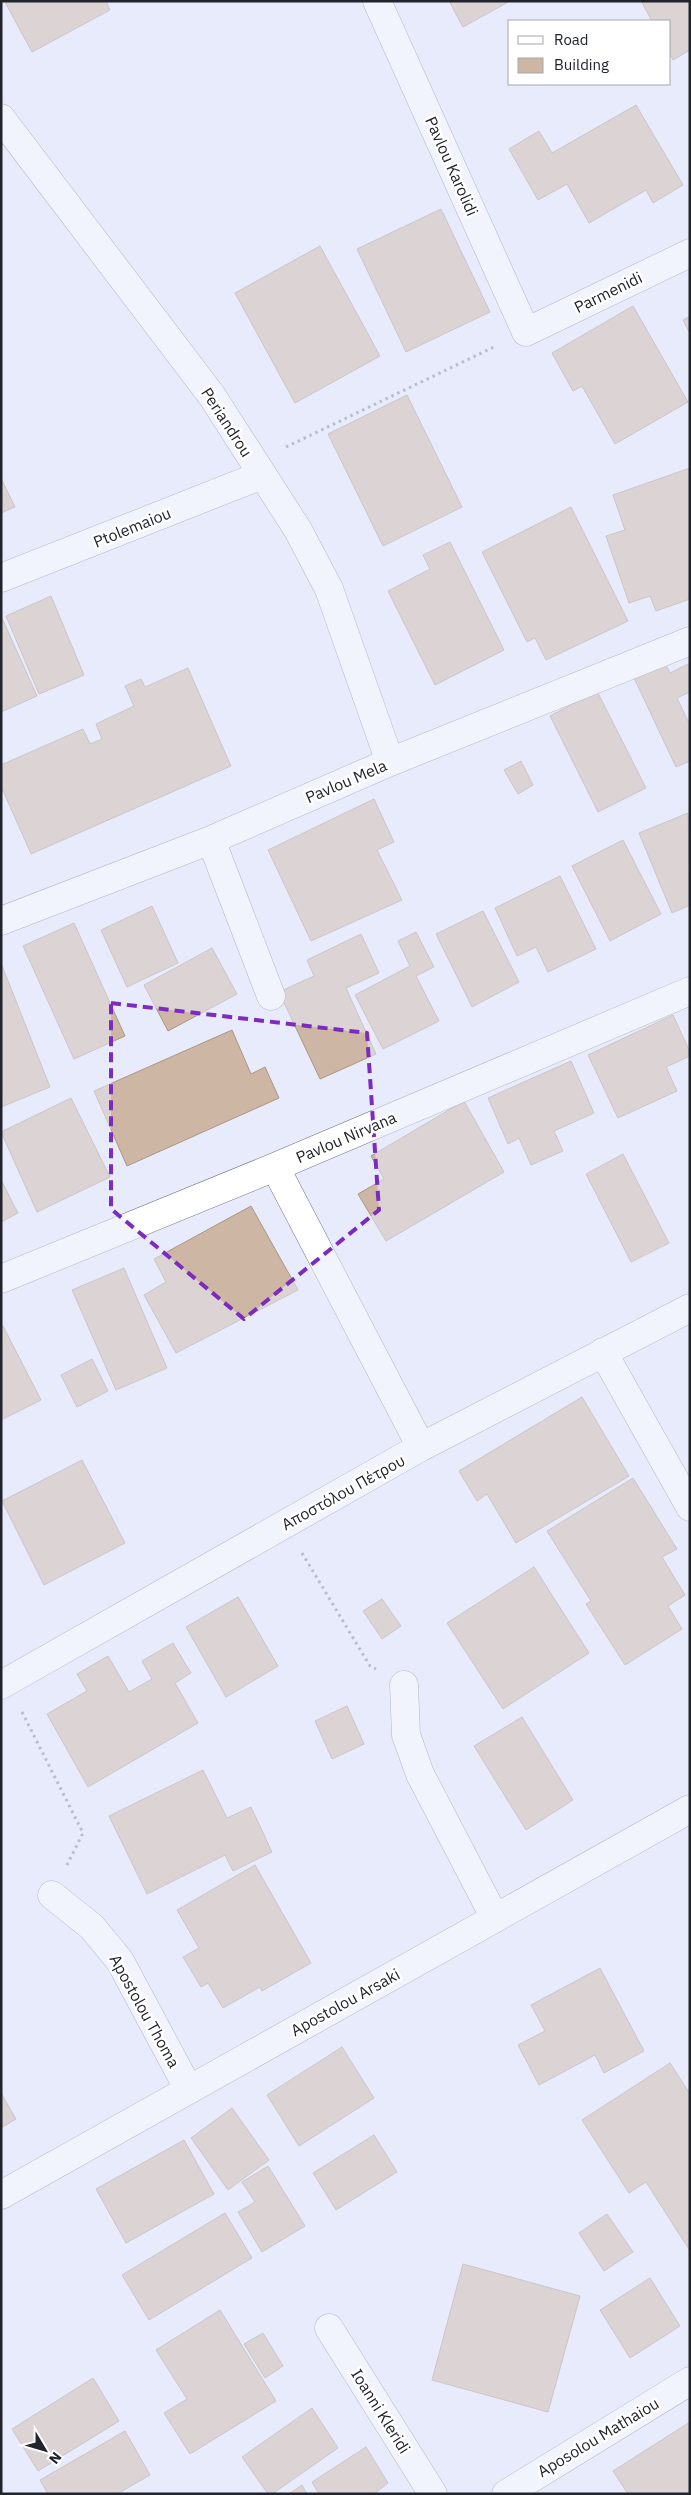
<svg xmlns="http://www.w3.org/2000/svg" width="691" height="2495" font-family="'IBM Plex Sans',sans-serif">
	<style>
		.building { fill: #cdb7a4; stroke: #ab9684 }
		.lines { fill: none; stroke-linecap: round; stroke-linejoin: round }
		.minor-casing { stroke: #72768d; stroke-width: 29 }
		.path { stroke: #828491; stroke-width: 3; stroke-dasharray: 2.5 4; stroke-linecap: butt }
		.minor { stroke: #fff; stroke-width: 28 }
		.marked { fill: none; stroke: #7b2cbf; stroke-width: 4; stroke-dasharray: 10 6; stroke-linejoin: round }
		.labels { text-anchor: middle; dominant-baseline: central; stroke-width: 5; stroke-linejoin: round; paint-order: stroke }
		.street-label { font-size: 16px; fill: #21232d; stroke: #fff }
	</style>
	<rect width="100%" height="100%" fill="#e8ebfb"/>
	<path class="building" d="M7 1H106L110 10 32 52 5 2Z
		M449 1H510L463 27Z
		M641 1H690V50L673 60 670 53V21H652Z
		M636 105 683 185 653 203 646 190 589 223 567 184 538 200 509 149 539 131 552 153Z
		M441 209 490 312 406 352 357 249Z
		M320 246 380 356 295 403 235 293Z
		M633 306 688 402 615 444 582 386 573 391 552 353Z
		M690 316V334L683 320Z
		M407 395 462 507 383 546 328 434Z
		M690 468V599L656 611 650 596 629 603 606 536 625 530 613 495Z
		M1 478 15 507 1 513Z
		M571 507 628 621 546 660 535 638 527 642 482 552Z
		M450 542 504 650 435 685 388 591 430 569 423 555Z
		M51 596 84 675 39 694 6 616Z
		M2 618 37 696 1 712V619Z
		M664 661 670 673 690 663V692L677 698 690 725V761L676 767 633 676Z
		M188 668 231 766 31 854 1 786V765L83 729 90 744 102 739 96 724 134 706 125 686 141 679 145 687Z
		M597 691 646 788 598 812 550 716Z
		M521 761 533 785 518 794 504 770Z
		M374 799 394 842 377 850 402 900 311 941 268 850Z
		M688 813 690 905 672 913 639 833Z
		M623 840 661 914 610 941 572 866Z
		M560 876 596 949 548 972 536 947 517 956 495 908Z
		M152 906 178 963 127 987 101 930Z
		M483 911 519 982 472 1007 436 934Z
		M74 923 125 1036 74 1059 23 946Z
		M416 932 434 967 416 976 439 1021 383 1049 355 995 410 966 398 941Z
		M361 934 379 973 346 988 376 1054 320 1079 279 992 314 976 307 960Z
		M212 948 237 994 168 1031 144 985Z
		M1 963 50 1087 1 1107Z
		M673 1015 690 1052V1056L666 1067 677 1091 618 1118 588 1055Z
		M232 1030 251 1074 265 1067 279 1098 127 1166 94 1091Z
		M571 1061 594 1113 554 1131 563 1151 531 1165 519 1138 508 1144 488 1098Z
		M71 1098 110 1177 37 1212 1 1132Z
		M464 1101 504 1172 386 1241 358 1194 384 1179 371 1156Z
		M623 1154 669 1243 631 1262 586 1174Z
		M1 1180 18 1213 1 1222Z
		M251 1206 298 1290 176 1353 144 1295 166 1282 154 1259Z
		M124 1268 167 1368 116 1390 72 1290Z
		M3 1326 41 1400 1 1420V1327Z
		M92 1359 108 1391 77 1407 61 1375Z
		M582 1397 629 1476 516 1543 487 1494 477 1501 459 1471Z
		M82 1460 125 1543 44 1585 2 1501Z
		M633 1478 677 1549 662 1557 685 1595 668 1606 682 1629 625 1665 586 1604 591 1601 547 1531Z
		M534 1567 589 1653 503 1709 447 1623Z
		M238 1597 278 1666 226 1697 186 1627Z
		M382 1599 401 1626 382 1639 363 1611Z
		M173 1643 191 1673 175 1683 198 1723 88 1787 47 1714 87 1691 77 1674 108 1656 129 1692 152 1679 142 1661Z
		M347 1706 364 1744 332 1759 315 1721Z
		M522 1717 573 1800 526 1830 474 1746Z
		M203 1770 227 1818 251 1807 272 1852 233 1871 225 1855 147 1894 109 1816Z
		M255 1865 311 1963 262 1991 260 1987 223 2008 208 1983 201 1987 183 1957 199 1948 177 1910Z
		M600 1968 644 2051 604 2073 595 2055 539 2085 518 2045 545 2031 531 2005Z
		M342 2047 374 2098 299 2146 267 2095Z
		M670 2063 690 2094V2251L646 2182 629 2193 582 2120Z
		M1 2093 16 2119 1 2128Z
		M232 2108 269 2160 228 2190 191 2138Z
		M374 2135 397 2172 336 2210 313 2173Z
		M184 2140 214 2194 126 2243 96 2189Z
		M268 2166 305 2226 262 2252 238 2212 255 2202 242 2182Z
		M225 2213 252 2258 149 2320 122 2275Z
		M607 2214 633 2252 604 2271 579 2233Z
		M463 2264 580 2296 548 2412 432 2380Z
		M650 2278 680 2326 630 2358 600 2310Z
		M220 2310 276 2401 190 2454 164 2413 187 2399 156 2350Z
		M263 2333 283 2366 265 2378 244 2344Z
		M93 2378 119 2421 38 2471 12 2429Z
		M312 2408 338 2448 272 2494H268L242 2457Z
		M690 2422V2494H628L613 2471Z
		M125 2431 150 2475 117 2494H48L40 2480Z
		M366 2447 388 2483 374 2494H319L312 2482Z
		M302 2485 307 2494H289Z"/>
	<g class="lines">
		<defs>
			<path id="minor" d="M377 1 526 332 690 253
				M1 118 212 396 298 530 329 589 390 762
				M1 578 262 475
				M211 840 271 996
				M1 921 211 840 390 762 690 641
				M275 1167 421 1447
				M1 1279 275 1167 690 991
				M603 1352 690 1507
				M1 1685 421 1447 690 1308
				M404 1685 406 1735 420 1774 495 1918
				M52 1895 92 1927 120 1961 189 2090
				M1 2195 690 1809
				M329 2328 433 2494
				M506 2494 690 2381"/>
		</defs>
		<use href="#minor" class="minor-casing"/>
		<path class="path" d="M286 447 496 346
			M302 1553 370 1666 376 1669
			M22 1712 83 1833 67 1865"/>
		<use href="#minor" class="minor"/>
	</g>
	<path d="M0 0H691V2495H0ZM111 1003 367 1033 379 1210 244 1319 111 1209Z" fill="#e8ebfb" fill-opacity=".55" fill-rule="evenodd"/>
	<path class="marked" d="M111 1003 367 1033 379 1210 244 1319 111 1209Z"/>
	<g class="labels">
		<g class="street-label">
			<text transform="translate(452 166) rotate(66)">Pavlou Karolidi</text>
			<text transform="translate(608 292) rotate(-26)">Parmenidi</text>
			<text transform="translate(227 422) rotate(57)">Periandrou</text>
			<text transform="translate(132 527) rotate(-22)">Ptolemaiou</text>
			<text transform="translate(346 781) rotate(-23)">Pavlou Mela</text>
			<text transform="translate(346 1137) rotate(-23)">Pavlou Nirvana</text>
			<text transform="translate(343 1492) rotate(-29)">Αποστόλου Πέτρου</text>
			<text transform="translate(345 2002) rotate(-29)">Apostolou Arsaki</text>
			<text transform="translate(145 2011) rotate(61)">Apostolou Thoma</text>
			<text transform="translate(381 2411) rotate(58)">Ioanni Kleridi</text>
			<text transform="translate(598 2437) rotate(-31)">Aposolou Mathaiou</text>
		</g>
	</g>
	<rect width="691" height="2495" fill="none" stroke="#21232d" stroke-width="5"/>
	<rect x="508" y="20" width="162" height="65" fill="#ffffff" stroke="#a6a7ab"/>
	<rect x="518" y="36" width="25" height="8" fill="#ffffff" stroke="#a6a7ab"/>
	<text x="554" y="45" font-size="15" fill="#21232d">Road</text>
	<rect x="518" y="58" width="25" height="15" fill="#cdb7a4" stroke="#a6a7ab"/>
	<text x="554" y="70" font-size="15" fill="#21232d">Building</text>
	<g transform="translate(45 2450) rotate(128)" stroke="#ffffff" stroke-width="4" paint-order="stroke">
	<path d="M0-4L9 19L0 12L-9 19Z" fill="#21232d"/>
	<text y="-8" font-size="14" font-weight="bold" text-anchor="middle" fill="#21232d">N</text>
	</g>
</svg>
